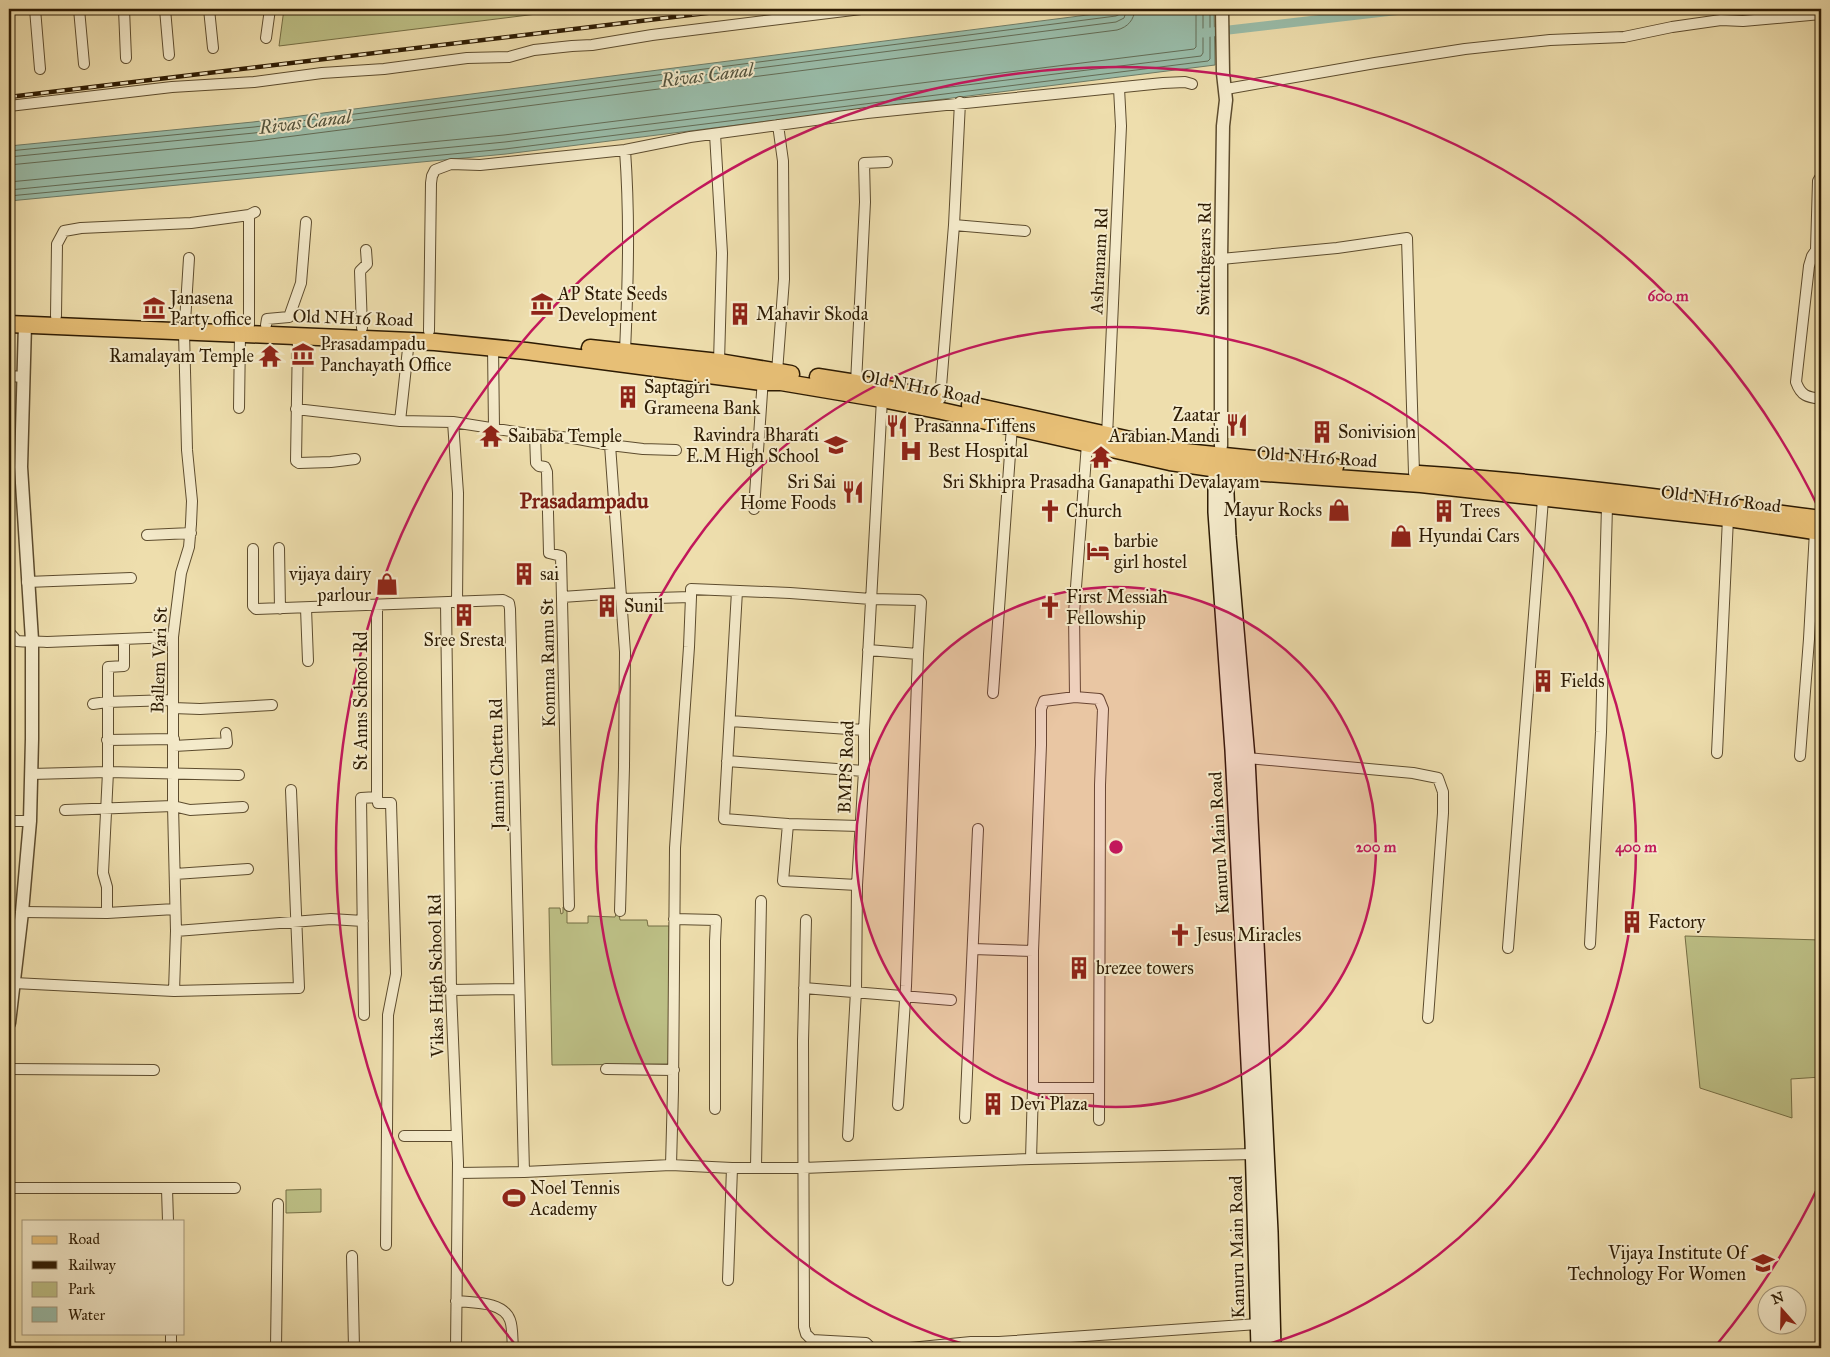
<svg xmlns="http://www.w3.org/2000/svg" width="1830" height="1357" font-family="'IM FELL Great Primer',serif">
	<style>
		.green { fill: #bdc086; stroke: #756e44 }
		.water { fill: #99bca9; stroke: #6e7c67 }
		.lines { fill: none; stroke-linecap: round; stroke-linejoin: round }
		.shore { stroke: #636c56; stroke-width: 1 }
		.canal { stroke: #99bca9; stroke-width: 9 }
		.minor-casing { stroke: #5d4c2e; stroke-width: 12 }
		.tertiary-casing { stroke: #5d4c2e; stroke-width: 15 }
		.secondary-casing { stroke: #2d1b03; stroke-width: 18 }
		.primary-casing { stroke: #2d1b03; stroke-width: 19 }
		.minor { stroke: #f4eaca; stroke-width: 10 }
		.tertiary { stroke: #f4eaca; stroke-width: 12 }
		.secondary { stroke: #f4eaca; stroke-width: 15 }
		.primary { stroke: #e7bf76; stroke-width: 16 }
		.rail-casing { stroke: #2d1b03; stroke-width: 4.5 }
		.rail { stroke: #f4eaca; stroke-width: 2.5; stroke-dasharray: 8; stroke-linecap: butt }
		.ring { fill: none; stroke: #c2185b; stroke-width: 2.5 }
		.labels { text-anchor: middle; dominant-baseline: central; stroke-width: 4; stroke-linejoin: round; paint-order: stroke }
		.street-label { font-size: 18px; fill: #2d1b03; stroke: #f4eaca }
		.poi-label { font-size: 18px; fill: #2d1b03; stroke: #f4eaca; text-anchor: start }
		.water-label { font-size: 19px; font-style: italic; fill: #53533d; stroke: #f4eaca }
		.district-label { font-size: 22px; font-weight: bold; fill: #7a1f14; stroke: #f4eaca }
		.centre { fill: #c2185b; stroke: #f4eaca; stroke-width: 2.5 }
		.ring-label { font-size: 15px; text-anchor: middle; font-weight: bold; fill: #c2185b; stroke: #f4eaca; stroke-width: 4; stroke-linejoin: round; paint-order: stroke }
	</style>
	<rect width="100%" height="100%" fill="#eedead"/>
	<filter id="stains"><feTurbulence type="fractalNoise" baseFrequency=".004" numOctaves="4"/><feColorMatrix values="0 0 0 0 .2 0 0 0 0 .09 0 0 0 0 .02 0 0 0 .5 -.17"/></filter>
	<radialGradient id="worn" r=".72"><stop offset=".6" stop-color="#630" stop-opacity="0"/><stop offset="1" stop-color="#630" stop-opacity=".3"/></radialGradient>
	<path class="green" d="M284 9H577L279 46Z
		M563 907H567V923H588V916L615 917 616 914H619L620 920H647L648 926H669V1064L552 1065 549 908H560L561 914 563 913Z
		M1685 936 1821 940V1077L1791 1079 1792 1118 1700 1088Z
		M321 1189V1212L286 1213V1190Z"/>
	<path class="water" d="M1134 9H1214L1215 65 506 154 9 201V146L253 122Z"/>
	<g class="lines">
		<path class="shore" d="M9 151 254 127 1116 16 1120 14 1121 9
			M9 157 254 133 1116 22 1124 18 1127 9
			M9 165 255 141 1117 30C1128 27 1134 20 1135 9
			M9 182 504 135 1194 49 1196 47V9
			M9 190 505 142 1201 56 1203 53V9
			M9 196 505 149 1208 61 1210 59V9"/>
		<path class="canal" d="M1203 33 1410 9"/>
		<defs>
			<path id="minor" d="M35 9 40 69
				M79 9 84 64
				M124 9 126 58
				M165 9 169 55
				M209 9 213 48
				M266 38 270 9
				M1226 89 1375 63 1465 49 1550 40 1624 37 1672 27 1721 20 1743 21 1821 14
				M9 106 172 87 254 82 322 73 384 69 467 58 509 57 534 50 572 46 592 45 652 35 861 9
				M715 134 722 253 719 362
				M625 150C630 219 628 283 625 351
				M1821 176 1818 181 1816 250 1812 256 1809 266 1796 382C1801 396 1807 397 1821 399
				M249 215V325
				M954 225 1025 231
				M1221 259 1337 248 1407 238 1414 473
				M56 316 57 244 64 231 81 228 191 223 249 215 255 212
				M185 322 189 258
				M266 325 267 319 289 317 301 283 306 222
				M362 328 360 271 367 264 366 250
				M429 331 431 183 432 176 435 170 451 164 480 165 625 150 690 137 867 113 1163 83 1185 82 1192 84
				M298 335 296 461 299 463 331 462 355 459
				M493 347 494 428
				M777 372 784 279 783 161 778 125
				M9 376 24 377
				M856 383 865 202 864 163 887 162
				M940 399 954 225 960 102
				M239 408 240 334
				M296 409 400 421 453 422 535 435 573 438 610 445 643 449 676 450
				M400 421 409 340
				M453 422 458 493 457 603
				M535 435 536 463 539 466 545 467 547 472 549 553 561 556 569 906
				M1107 436 1121 126 1119 88
				M1087 444 1074 613 1075 697 1044 701 1041 709V745L1033 951V1088L1031 1159 1254 1154
				M610 445 625 652 624 767 620 911
				M754 509 763 378
				M147 535 191 533
				M279 548 280 609
				M253 549V606L256 609 503 600 509 603 510 609 524 1172 458 1173
				M27 582 131 578
				M737 591 724 819 788 824 860 826
				M562 597 620 593
				M621 599 691 597V589L790 593 871 599 919 600 921 602 918 654
				M446 603 451 990 458 1163 456 1348
				M377 606V797L378 803H391L396 974 388 1015 386 1245
				M306 608 308 661
				M9 632 17 641C27 642 37 641 47 642L173 637
				M868 650 918 654 906 986 898 1105
				M993 693 1012 426
				M1075 697 1099 699 1103 709 1100 785 1099 1120
				M93 704 107 702 172 700
				M173 708 200 709 272 705
				M730 721 864 730
				M107 740 174 739
				M174 746 227 743 226 733
				M1717 753 1728 518
				M1800 756 1809 639 1815 531
				M1247 758 1413 773 1438 778 1443 792V813L1428 1018
				M727 761 864 771
				M31 774 108 772 239 775
				M65 810 173 806 190 810 243 807
				M9 821H30
				M788 824 783 881 857 885
				M175 874 248 869
				M22 912 107 913 175 909
				M107 913V887L103 873 108 772V667L124 666V640
				M674 919 716 920 715 941V1109
				M806 920 803 1041 804 1327 806 1334 812 1340 866 1343 871 1348
				M176 931 331 919 363 921
				M1590 944 1601 732 1607 506
				M1508 948 1543 499
				M973 949 1033 951
				M14 983 174 991 299 988 291 790
				M804 988 951 1000
				M451 990 518 989
				M174 991 176 931 173 806V637L181 573 189 547 191 524 192 501 187 450 184 332
				M364 1015 361 798 377 797
				M9 1069 154 1070
				M606 1069 674 1070
				M1033 1088H1099
				M965 1118 978 829
				M404 1136H457
				M848 1136 856 991 857 885 864 771V730L882 399
				M671 1165 673 1090 675 848 689 647 691 597
				M756 1167 761 901
				M524 1172 671 1165 732 1168
				M9 1188H235
				M167 1189 168 1221
				M352 1256 354 1348
				M728 1280 732 1168H803L1031 1159
				M456 1301C473 1303 503 1301 510 1320 513 1328 512 1339 513 1348
				M171 1348V1333
				M276 1348 278 1204
				M910 1348 971 1342H999L1258 1324"/>
			<path id="tertiary" d="M1221 446V259L1223 126 1226 100 1223 73 1222 9
				M9 1023 22 912 30 821 32 739V640L21 467 25 324"/>
			<path id="secondary" d="M1216 456V512L1233 750 1253 1141 1259 1348
				M1225 473 1228 536 1247 758 1270 1232 1273 1348"/>
			<path id="primary" d="M9 324 435 342 526 351 762 382H781L882 399 942 411 1170 462 1225 470 1421 484 1728 518 1821 532
				M590 348 719 362 791 374
				M818 377 856 383 934 398
				M970 405 1185 452 1335 467
				M1419 474C1554 483 1688 501 1821 519"/>
		</defs>
		<use href="#minor" class="minor-casing"/>
		<use href="#tertiary" class="tertiary-casing"/>
		<use href="#secondary" class="secondary-casing"/>
		<use href="#primary" class="primary-casing"/>
		<use href="#minor" class="minor"/>
		<use href="#tertiary" class="tertiary"/>
		<use href="#secondary" class="secondary"/>
		<use href="#primary" class="primary"/>
		<defs>
			<path id="rail" d="M9 97 740 9"/>
		</defs>
		<use href="#rail" class="rail-casing"/>
		<use href="#rail" class="rail"/>
	</g>
	<circle cx="1116" cy="847" r="260" fill="#c2185b" fill-opacity=".12"/>
	<g class="ring">
		<circle cx="1116" cy="847" r="260"/>
		<path d="M977 1348A520 520 0 1 1 1255 1348"/>
		<path d="M1820 1183A780 780 0 0 1 1718 1343M514 1343A780 780 0 1 1 1820 511"/>
	</g>
	<defs>
		<symbol id="museum-bare" viewBox="-9 -9 18 18"><path d="M0-6L6-3V-2H-6V-3ZM-5-1h2V3h-2ZM-1-1h2V3h-2ZM3-1h2V3H3ZM-6 4H6V6H-6Z" fill="#8f2418" stroke="#f4eaca" stroke-width="2.5" paint-order="stroke"/></symbol>
		<symbol id="building-bare" viewBox="-9 -9 18 18"><path d="M-4-6H4V6H1V3H-1V6H-4ZM-2.5-4.3h1.7v1.8h-1.7ZM.8-4.3h1.7v1.8H.8ZM-2.5-1h1.7V.8h-1.7ZM.8-1h1.7V.8H.8Z" fill="#8f2418" stroke="#f4eaca" stroke-width="2.5" paint-order="stroke"/></symbol>
		<symbol id="temple-bare" viewBox="-9 -9 18 18"><path d="M0-6L5-2H3V0L6.5 2.5H4V6H1.5V3h-3V6H-4V2.5H-6.5L-3 0V-2H-5Z" fill="#8f2418" stroke="#f4eaca" stroke-width="2.5" paint-order="stroke"/></symbol>
		<symbol id="restaurant-bare" viewBox="-9 -9 18 18"><path d="M-5-6h1v4h1v-4h1v4h1v-4h1v5L-1.5 .5V6h-2V.5L-5-1ZM5-6V6H3V1.5H1.5Q1.5-4 5-6Z" fill="#8f2418" stroke="#f4eaca" stroke-width="2.5" paint-order="stroke"/></symbol>
		<symbol id="school-bare" viewBox="-9 -9 18 18"><path d="M0-5L7-2L0 1L-7-2ZM-4 1L0 2.5L4 1V4Q0 6-4 4Z" fill="#8f2418" stroke="#f4eaca" stroke-width="2.5" paint-order="stroke"/></symbol>
		<symbol id="hospital-bare" viewBox="-9 -9 18 18"><path d="M-5-5h3v3.5h4V-5h3V5h-3V1.5h-4V5h-3Z" fill="#8f2418" stroke="#f4eaca" stroke-width="2.5" paint-order="stroke"/></symbol>
		<symbol id="shop-bare" viewBox="-9 -9 18 18"><path d="M-5-2.5h2.3a2.7 3.5 0 0 1 5.4 0H5L5.5 6h-11ZM-1.5-2.5h3a1.5 2.3 0 0 0-3 0Z" fill="#8f2418" stroke="#f4eaca" stroke-width="2.5" paint-order="stroke"/></symbol>
		<symbol id="church-bare" viewBox="-9 -9 18 18"><path d="M-1.2-6h2.4v3.5h3.3v2.4h-3.3V6h-2.4V-.1h-3.3v-2.4h3.3Z" fill="#8f2418" stroke="#f4eaca" stroke-width="2.5" paint-order="stroke"/></symbol>
		<symbol id="hotel-bare" viewBox="-9 -9 18 18"><path d="M-6-4.5h1.5V1H6V5H4.5V3h-9V5H-6ZM-4 0a1.8 1.8 0 1 1 3.6 0ZM.5 0V-2.5h3Q6-2.5 6 0Z" fill="#8f2418" stroke="#f4eaca" stroke-width="2.5" paint-order="stroke"/></symbol>
		<symbol id="stadium-bare" viewBox="-9 -9 18 18"><path d="M0-5a6.5 5 0 1 0 0 10a6.5 5 0 1 0 0-10ZM-3.5-1.8h7v3.6h-7Z" fill="#8f2418" stroke="#f4eaca" stroke-width="2.5" paint-order="stroke"/></symbol>
		<symbol id="university-bare" viewBox="-9 -9 18 18"><path d="M0-5L7-2L0 1L-7-2ZM-4 1L0 2.5L4 1V4Q0 6-4 4Z" fill="#8f2418" stroke="#f4eaca" stroke-width="2.5" paint-order="stroke"/></symbol>
	</defs>
	<g fill-rule="evenodd">
		<use href="#museum-bare" x="526" y="288" width="32" height="32"/>
		<use href="#museum-bare" x="138" y="292" width="32" height="32"/>
		<use href="#building-bare" x="724" y="298" width="32" height="32"/>
		<use href="#museum-bare" x="287" y="338" width="32" height="32"/>
		<use href="#temple-bare" x="254" y="340" width="32" height="32"/>
		<use href="#building-bare" x="612" y="381" width="32" height="32"/>
		<use href="#restaurant-bare" x="1221" y="409" width="32" height="32"/>
		<use href="#restaurant-bare" x="881" y="410" width="32" height="32"/>
		<use href="#building-bare" x="1306" y="416" width="32" height="32"/>
		<use href="#temple-bare" x="475" y="420" width="32" height="32"/>
		<use href="#school-bare" x="820" y="429" width="32" height="32"/>
		<use href="#hospital-bare" x="895" y="435" width="32" height="32"/>
		<use href="#temple-bare" x="1085" y="441" width="32" height="32"/>
		<use href="#restaurant-bare" x="837" y="476" width="32" height="32"/>
		<use href="#shop-bare" x="1323" y="494" width="32" height="32"/>
		<use href="#church-bare" x="1034" y="495" width="32" height="32"/>
		<use href="#building-bare" x="1428" y="495" width="32" height="32"/>
		<use href="#shop-bare" x="1385" y="520" width="32" height="32"/>
		<use href="#hotel-bare" x="1082" y="535" width="32" height="32"/>
		<use href="#building-bare" x="508" y="558" width="32" height="32"/>
		<use href="#shop-bare" x="371" y="568" width="32" height="32"/>
		<use href="#building-bare" x="591" y="590" width="32" height="32"/>
		<use href="#church-bare" x="1034" y="591" width="32" height="32"/>
		<use href="#building-bare" x="448" y="599" width="32" height="32"/>
		<use href="#building-bare" x="1527" y="665" width="32" height="32"/>
		<use href="#building-bare" x="1616" y="906" width="32" height="32"/>
		<use href="#church-bare" x="1164" y="919" width="32" height="32"/>
		<use href="#building-bare" x="1063" y="952" width="32" height="32"/>
		<use href="#building-bare" x="977" y="1088" width="32" height="32"/>
		<use href="#stadium-bare" x="498" y="1182" width="32" height="32"/>
		<use href="#university-bare" x="1747" y="1247" width="32" height="32"/>
	</g>
	<g class="labels">
		<g class="street-label">
			<text transform="translate(1204 259) rotate(-89)">Switchgears Rd</text>
			<text transform="translate(1099 261) rotate(-87)">Ashramam Rd</text>
			<text transform="translate(353 318) rotate(2)">Old NH16 Road</text>
			<text transform="translate(921 387) rotate(11)">Old NH16 Road</text>
			<text transform="translate(1317 457) rotate(4)">Old NH16 Road</text>
			<text transform="translate(1721 499) rotate(7)">Old NH16 Road</text>
			<text transform="translate(159 660) rotate(-88)">Ballem Vari St</text>
			<text transform="translate(548 663) rotate(-91)">Komma Ramu St</text>
			<text transform="translate(361 701) rotate(-90)">St Anns School Rd</text>
			<text transform="translate(497 764) rotate(-91)">Jammi Chettu Rd</text>
			<text transform="translate(846 767) rotate(-88)">BMPS Road</text>
			<text transform="translate(1219 843) rotate(-93)">Kanuru Main Road</text>
			<text transform="translate(436 976) rotate(-91)">Vikas High School Rd</text>
			<text transform="translate(1237 1247) rotate(-91)">Kanuru Main Road</text>
		</g>
		<g class="poi-label">
			<text x="558" y="294">AP State Seeds<tspan x="558" dy="21">Development</tspan></text>
			<text x="170" y="298">Janasena<tspan x="170" dy="21">Party office</tspan></text>
			<text x="756" y="314">Mahavir Skoda</text>
			<text x="320" y="344">Prasadampadu<tspan x="320" dy="21">Panchayath Office</tspan></text>
			<text x="254" y="356" text-anchor="end">Ramalayam Temple</text>
			<text x="644" y="387">Saptagiri<tspan x="644" dy="21">Grameena Bank</tspan></text>
			<text x="1220" y="415" text-anchor="end">Zaatar<tspan x="1220" dy="21">Arabian Mandi</tspan></text>
			<text x="914" y="426">Prasanna Tiffens</text>
			<text x="1338" y="432">Sonivision</text>
			<text x="819" y="435" text-anchor="end">Ravindra Bharati<tspan x="819" dy="21">E.M High School</tspan></text>
			<text x="508" y="436">Saibaba Temple</text>
			<text x="928" y="451">Best Hospital</text>
			<text x="836" y="482" text-anchor="end">Sri Sai<tspan x="836" dy="21">Home Foods</tspan></text>
			<text x="1101" y="482" text-anchor="middle">Sri Skhipra Prasadha Ganapathi Devalayam</text>
			<text x="1322" y="510" text-anchor="end">Mayur Rocks</text>
			<text x="1066" y="511">Church</text>
			<text x="1460" y="511">Trees</text>
			<text x="1418" y="536">Hyundai Cars</text>
			<text x="1114" y="541">barbie<tspan x="1114" dy="21">girl hostel</tspan></text>
			<text x="371" y="574" text-anchor="end">vijaya dairy<tspan x="371" dy="21">parlour</tspan></text>
			<text x="540" y="574">sai</text>
			<text x="1066" y="597">First Messiah<tspan x="1066" dy="21">Fellowship</tspan></text>
			<text x="624" y="606">Sunil</text>
			<text x="464" y="640" text-anchor="middle">Sree Sresta</text>
			<text x="1560" y="681">Fields</text>
			<text x="1648" y="922">Factory</text>
			<text x="1196" y="935">Jesus Miracles</text>
			<text x="1096" y="968">brezee towers</text>
			<text x="1010" y="1104">Devi Plaza</text>
			<text x="530" y="1188">Noel Tennis<tspan x="530" dy="21">Academy</tspan></text>
			<text x="1746" y="1253" text-anchor="end">Vijaya Institute Of<tspan x="1746" dy="21">Technology For Women</tspan></text>
		</g>
		<g class="water-label">
			<text transform="translate(707 75) rotate(-7)">Rivas Canal</text>
			<text transform="translate(305 122) rotate(-7)">Rivas Canal</text>
		</g>
		<g class="district-label">
			<text x="584" y="500">Prasadampadu</text>
		</g>
	</g>
	<circle cx="1116" cy="847" r="8" class="centre"/>
	<g class="ring-label">
		<text x="1668" y="301">600 m</text>
		<text x="1376" y="852">200 m</text>
		<text x="1636" y="852">400 m</text>
	</g>
	<rect width="1830" height="1357" fill="none" stroke="#eedead" stroke-width="30"/>
	<rect x="10" y="10" width="1810" height="1337" fill="none" stroke="#2d1b03" stroke-width="2.5"/>
	<rect x="15" y="15" width="1800" height="1327" fill="none" stroke="#2d1b03"/>
	<rect x="22" y="1220" width="162" height="115" fill="#f4eaca" stroke="#a4977a"/>
	<rect x="32" y="1236" width="25" height="8" fill="#e7bf76" stroke="#a4977a"/>
	<text x="68" y="1244" font-size="15" fill="#2d1b03">Road</text>
	<rect x="32" y="1261" width="25" height="8" fill="#2d1b03" stroke="#a4977a"/>
	<text x="68" y="1270" font-size="15" fill="#2d1b03">Railway</text>
	<rect x="32" y="1282" width="25" height="15" fill="#bdc086" stroke="#a4977a"/>
	<text x="68" y="1294" font-size="15" fill="#2d1b03">Park</text>
	<rect x="32" y="1307" width="25" height="15" fill="#99bca9" stroke="#a4977a"/>
	<text x="68" y="1320" font-size="15" fill="#2d1b03">Water</text>
	<g transform="translate(1782 1310) rotate(340)"><circle r="24" fill="#f4eaca" stroke="#a4977a"/>
	<path d="M0-4L9 19L0 12L-9 19Z" fill="#8f2418"/>
	<text y="-8" font-size="14" font-weight="bold" text-anchor="middle" fill="#2d1b03">N</text>
	</g>
	<rect width="100%" height="100%" filter="url(#stains)"/>
	<rect width="100%" height="100%" fill="url(#worn)"/>
</svg>
